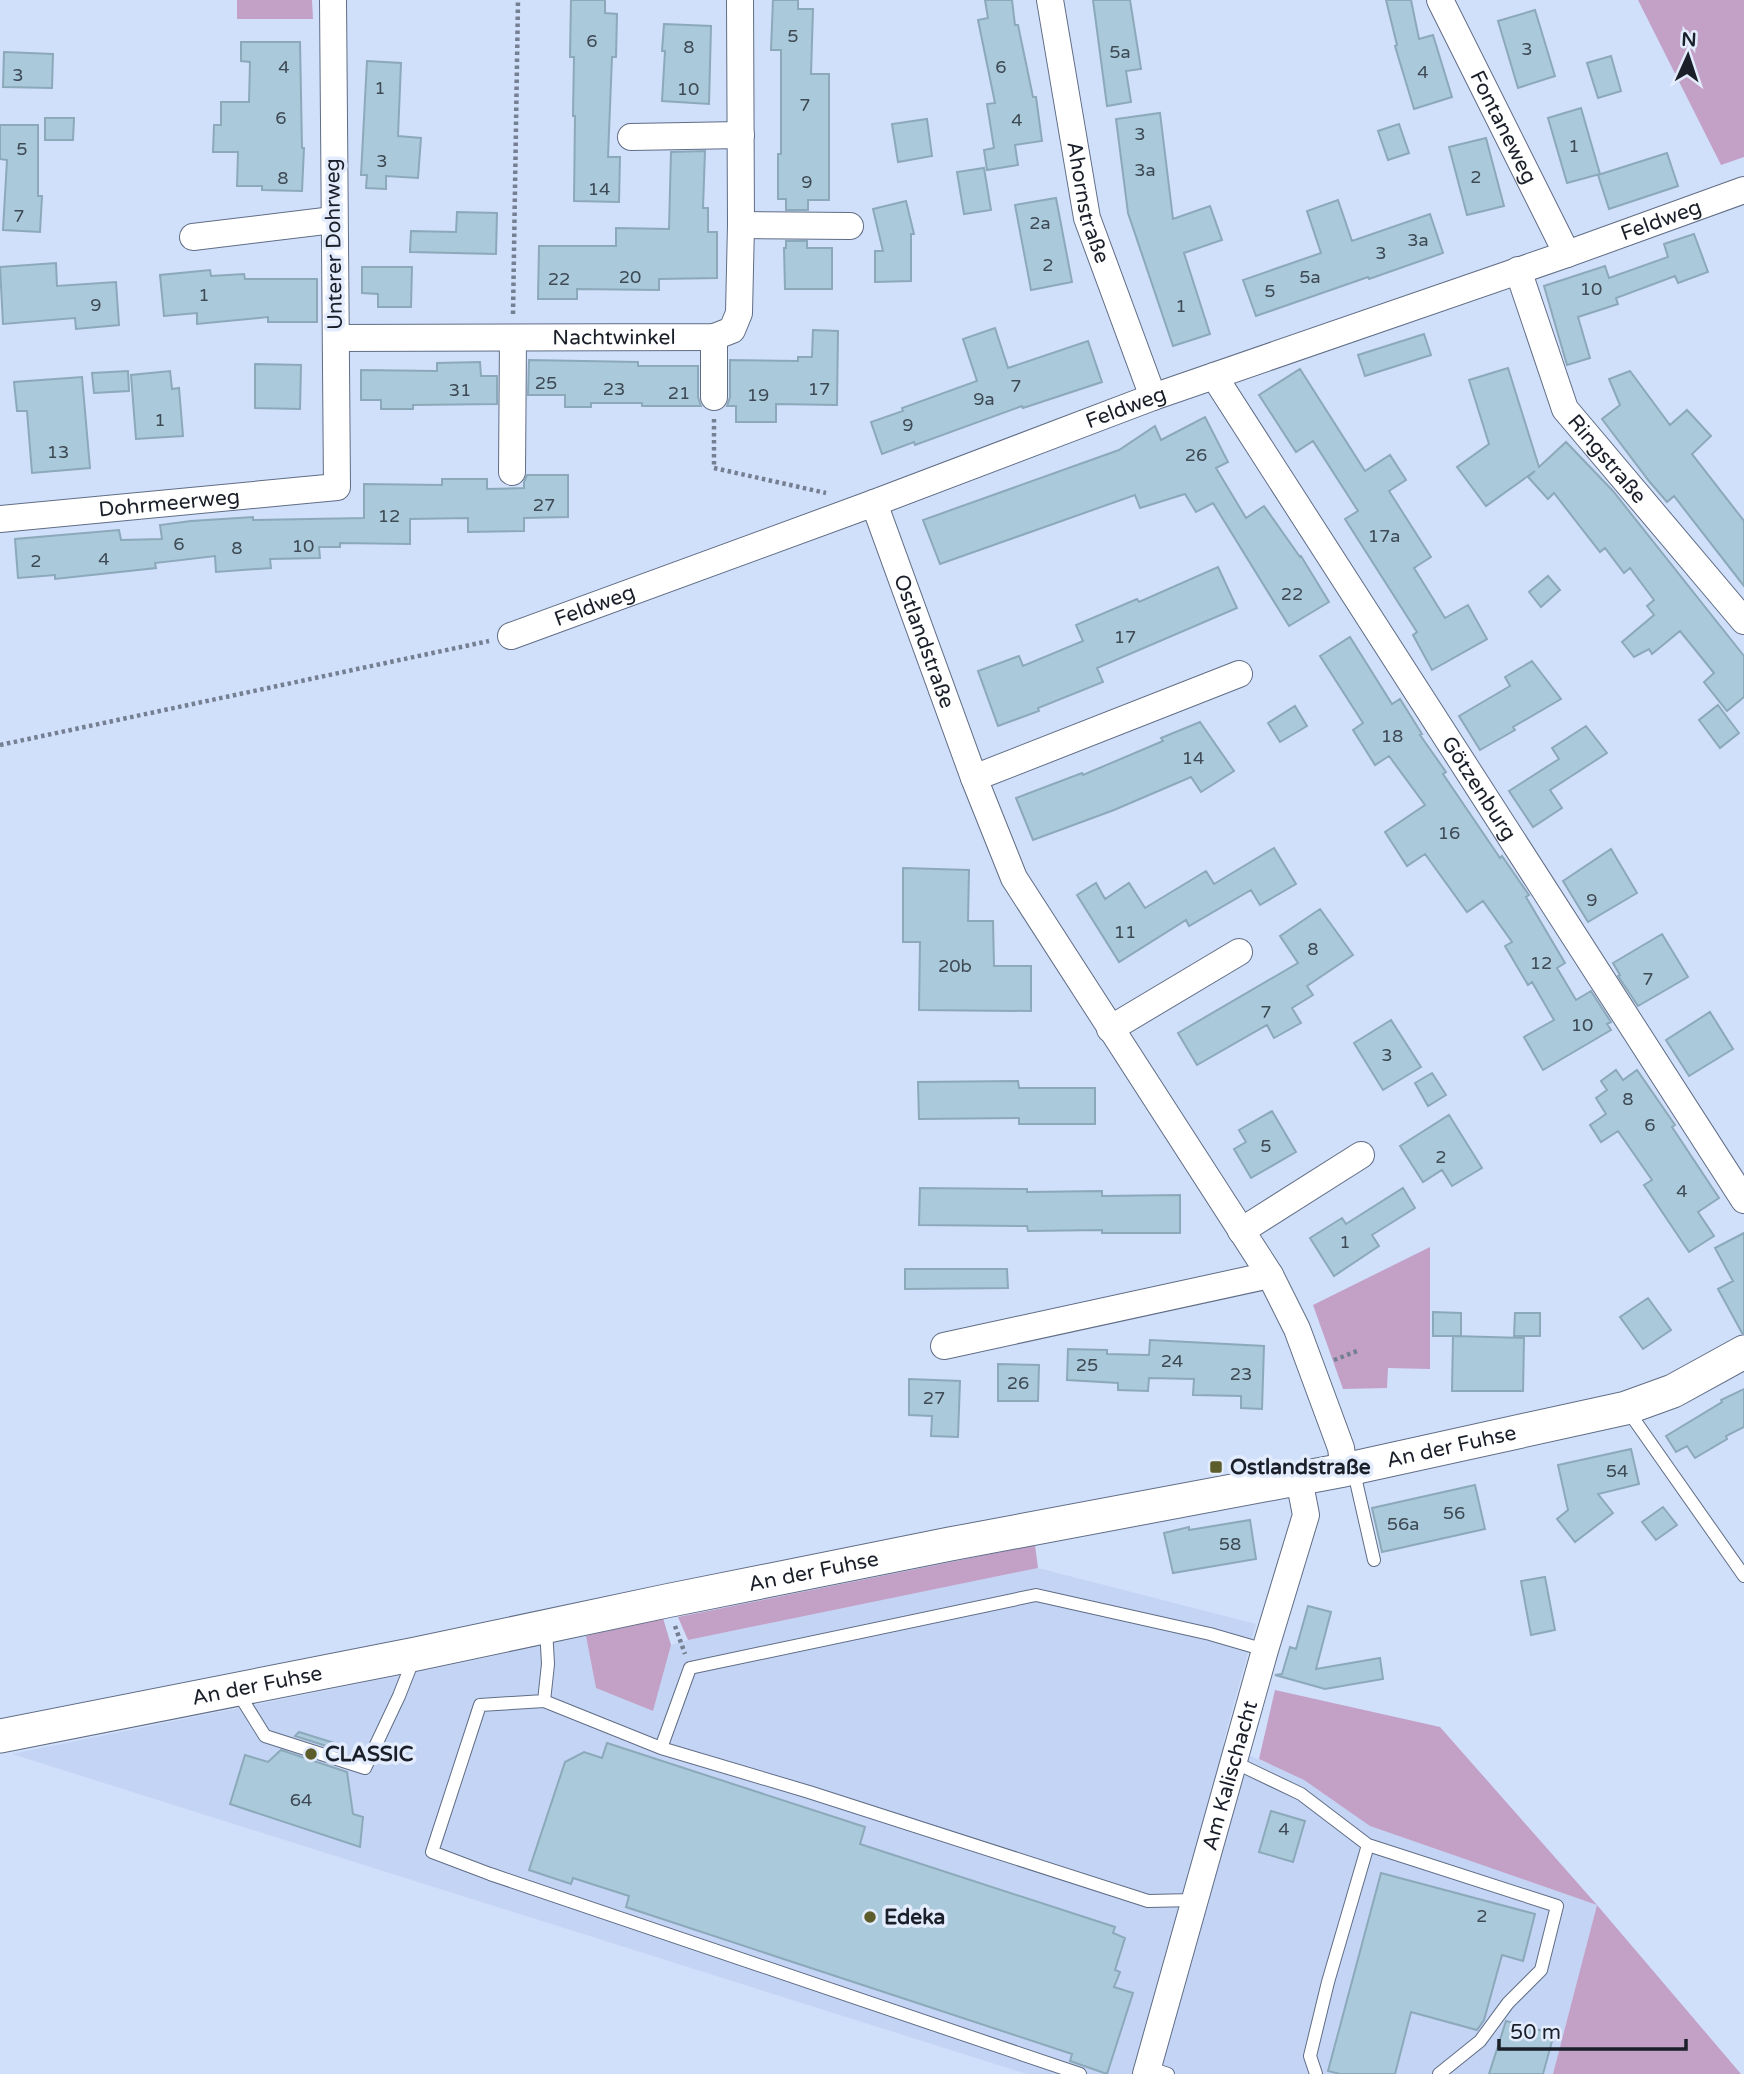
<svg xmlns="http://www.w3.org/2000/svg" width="1744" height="2074" font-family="'Varela Round',sans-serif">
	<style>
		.built { fill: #c3d4f5 }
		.green { fill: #c3a0c6 }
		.building { fill: #aac9da; stroke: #8ca9ba; stroke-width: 2 }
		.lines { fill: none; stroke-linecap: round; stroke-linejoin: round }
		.service-casing { stroke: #606d85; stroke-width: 14 }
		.minor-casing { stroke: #606d85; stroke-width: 28 }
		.tertiary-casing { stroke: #606d85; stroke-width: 35 }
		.path { stroke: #757f92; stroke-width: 4.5; stroke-dasharray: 3.5 3.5; stroke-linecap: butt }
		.service { stroke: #fff; stroke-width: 12 }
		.minor { stroke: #fff; stroke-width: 26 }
		.tertiary { stroke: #fff; stroke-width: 33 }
		.poi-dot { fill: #5c5d2a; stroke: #e3ecfd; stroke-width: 2.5 }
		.labels { text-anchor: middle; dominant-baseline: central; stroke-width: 7; stroke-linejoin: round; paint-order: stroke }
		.number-label { font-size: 18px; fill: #3e4a55 }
		.street-label { font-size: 21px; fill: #1a1f29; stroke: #e3ecfd }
		.poi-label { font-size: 21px; font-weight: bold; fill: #1a1f29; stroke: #e3ecfd; text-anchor: start }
	</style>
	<rect width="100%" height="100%" fill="#d0dffa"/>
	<path class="built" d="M1038 1568 1256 1624 1223 1743 1304 1780 1370 1826 1597 1905 1553 2074H1027L12 1754 461 1663 586 1636 596 1688 653 1711 671 1645 688 1640Z"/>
	<path class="green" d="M237 0H312L313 19H237Z
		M1638 0H1744V157L1721 165Z
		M1430 1247V1369L1388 1368 1387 1388 1343 1389 1313 1305Z
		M1035 1545 1038 1568 688 1640 678 1617Z
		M663 1618 671 1645 653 1711 596 1688 586 1636Z
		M1275 1690 1440 1727 1597 1905 1741 2074H1553L1597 1905 1370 1826 1304 1780 1259 1759Z"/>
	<path class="building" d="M571 0H605V13L617 14 616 57H612L608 157H620L619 202 574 201 575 116H573L574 57H570Z
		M773 0H798V9H813L811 74H829V200H808V210H786V199H778V154H781V50H771Z
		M985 0H1012L1015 25H1018L1033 97H1036L1042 141 1015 145 1018 165 987 170 984 150 994 148 987 104 995 103 978 20 988 18Z
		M1093 0H1130L1141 69 1126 71 1131 102 1107 106Z
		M1386 0H1411L1419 39 1433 35 1452 97 1414 109 1395 46 1397 45Z
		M1535 10 1555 76 1518 88 1498 21Z
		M664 24 711 26 709 104 662 101 665 51H662Z
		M241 42H300L302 148H304L302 191 262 190V186H237L238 152H213L214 125H221V102H249L250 62 241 61Z
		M4 52 53 54 52 88 3 87Z
		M1611 56 1621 91 1598 98 1587 63Z
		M367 61 401 63 398 136 421 138 418 178 386 176V189L366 188 367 175H361Z
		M1581 108 1600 174 1567 183 1548 118Z
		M1160 113 1173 219 1210 206 1222 240 1184 253 1210 334 1173 346 1128 213 1116 119Z
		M45 118H74L73 140H45Z
		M927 119 932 156 898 162 892 124Z
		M1399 124 1409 153 1388 160 1378 131Z
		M0 125H38V196H42L40 232 3 230 7 160 0 159Z
		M1486 138 1504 206 1467 215 1449 147Z
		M705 151 703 208H708V232H717V278L659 279V290L577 289V299H538L539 246H616V228L669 229 671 152Z
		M1667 153 1678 186 1609 209 1598 175Z
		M984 168 991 210 964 214 957 172Z
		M1056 198 1072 282 1031 290 1015 205Z
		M1338 200 1352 241 1430 214 1443 253 1369 279 1368 277 1256 316 1243 280 1321 253 1307 211Z
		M906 201 914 234H911V281L875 282V251H883L873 209Z
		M457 212 497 213 496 254 410 252 411 231 456 232Z
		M1694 234 1708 272 1678 283 1675 276 1616 298 1618 304 1578 317 1590 358 1567 365 1544 286 1605 266 1609 278 1668 257 1664 244Z
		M786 241H807V248H832V289H785L784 248H786Z
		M56 263 57 286 116 282 119 325 76 329 75 318 3 324 0 267Z
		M362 267H412L411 307H378V294L362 293Z
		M210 270 211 276 244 274 245 279H317V322H268V317L197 324V313L164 316 160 275Z
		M995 328 1008 368 1088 341 1102 382 1023 408 1022 406 915 445 914 442 882 454 871 422 903 411 902 408 977 381 963 339Z
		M813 330 838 331 837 405 776 404V422H736V406H727L730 397V360L798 361V357H812Z
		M1424 334 1431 355 1365 376 1358 355Z
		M529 360 638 362V366H698V397L701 406H642V403H591V407H565V395H528Z
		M480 362 481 376H497V404L413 405V409H381V400H361V370L437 371V363Z
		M255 364 301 365 300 409 255 408Z
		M1508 368 1539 467 1566 442 1613 491 1744 656V697L1727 711 1704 682 1714 673 1680 631 1652 654 1649 649 1634 657 1622 642 1654 615 1647 606 1654 600 1630 568 1624 573 1605 548 1600 552 1554 493 1548 499 1528 477 1535 471 1486 506 1457 467 1489 444 1469 380Z
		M1300 369 1365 471 1390 455 1406 480 1389 491 1431 557 1414 568 1445 618 1468 605 1487 639 1432 670 1413 635 1417 632 1345 519 1358 511 1313 441 1296 452 1259 395Z
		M128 371 129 391 94 393 92 373Z
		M170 371 172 389 179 388 183 436 136 439 131 375Z
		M1630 371 1670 425 1687 410 1711 436 1692 454 1744 521V586L1674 496 1667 502 1649 481 1602 419 1620 405 1609 379Z
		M82 377 90 468 32 473 27 411H17L14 382Z
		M1205 417 1228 462 1216 468 1246 518 1264 506 1300 557 1301 556 1329 602 1289 626 1213 503 1196 512 1185 494 1140 508 1135 495 940 564 923 520 1119 450 1155 426 1161 440Z
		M527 475H568V517L524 518V531L468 532V518L410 519V544L340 543V547H319L320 558 270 559 271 568 216 572 215 556 155 563 156 568 55 579V575L18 578 15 539 119 530 121 540 162 539 160 525 191 521 253 517V520L364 518V484L442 485V479H487V489L524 488V482Z
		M1218 567 1237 608 1097 668 1103 682 1038 708 1039 711 998 726 978 671 1019 656 1023 666 1083 641 1076 625 1137 599 1139 602Z
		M1548 576 1560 590 1541 607 1529 592Z
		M1350 637 1392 704 1400 699 1422 734 1420 735 1446 772 1443 774 1500 858 1502 856 1529 895 1526 897 1565 963 1557 968 1576 1000 1591 991 1611 1022 1607 1024 1611 1030 1543 1070 1524 1037 1554 1020 1532 982 1528 985 1505 946 1512 942 1483 901 1467 912 1425 854 1407 866 1385 832 1425 805 1389 756 1375 765 1353 730 1363 723 1320 656Z
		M1532 661 1561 699 1513 727 1515 730 1480 750 1459 716 1510 686 1505 677Z
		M1718 705 1739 733 1720 748 1699 720Z
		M1295 706 1307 726 1280 742 1268 723Z
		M1200 722 1234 771 1201 792 1191 777 1114 810 1033 840 1016 798 1082 773 1083 775 1163 741 1161 738Z
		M1586 726 1607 753 1550 790 1562 808 1533 827 1509 791 1559 759 1552 748Z
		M1274 848 1296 884 1260 905 1251 890 1189 926 1186 920 1119 962 1077 895 1096 883 1105 899 1129 883 1145 908 1206 871 1214 884Z
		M1611 849 1637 893 1588 922 1563 881Z
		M903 868 969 870 968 921H993L994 966H1031V1011L919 1010 920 942H903Z
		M1320 909 1353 955 1307 986 1313 995 1292 1008 1301 1023 1274 1038 1267 1025 1197 1065 1178 1033 1298 963 1280 936Z
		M1662 934 1688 977 1638 1006 1618 976 1620 975 1613 963Z
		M1710 1012 1733 1049 1689 1076 1666 1040Z
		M1391 1020 1421 1067 1383 1090 1354 1043Z
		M1616 1070 1623 1080 1637 1070 1675 1125 1672 1127 1719 1198 1698 1212 1714 1236 1689 1252 1644 1185 1652 1180 1618 1131 1601 1142 1590 1125 1606 1114 1596 1098 1607 1090 1601 1081Z
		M1432 1073 1446 1095 1428 1106 1415 1083Z
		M1018 1081 1019 1088H1095V1124H1019V1118L919 1119 918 1082Z
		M1272 1111 1296 1152 1251 1178 1234 1149 1246 1142 1239 1130Z
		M1449 1115 1482 1168 1452 1186 1442 1170 1423 1182 1400 1146Z
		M920 1188 1027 1189V1192L1102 1191V1196L1180 1195V1233H1102V1230L1028 1231 1027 1226 919 1225Z
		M1403 1188 1415 1208 1372 1235 1379 1246 1334 1276 1310 1238 1342 1218 1346 1224Z
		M1744 1233V1333H1742L1718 1289 1733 1281 1715 1248Z
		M905 1269H1007L1008 1288 905 1289Z
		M1648 1298 1671 1330 1643 1349 1620 1317Z
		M1433 1312 1461 1313V1336H1433Z
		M1515 1313H1540V1336H1514Z
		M1453 1336 1524 1338 1523 1391H1452Z
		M1150 1340 1264 1346 1262 1409 1241 1408V1396L1193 1395 1194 1379 1149 1378 1148 1391 1118 1390V1383L1067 1380 1068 1349 1107 1350V1354L1149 1355Z
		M998 1364 1039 1365 1038 1401H998Z
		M909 1379 960 1381 958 1437 931 1436 932 1416 909 1415Z
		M1744 1389V1427L1726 1436 1727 1439 1695 1458 1687 1446 1676 1452 1666 1436 1722 1402 1721 1400Z
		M1631 1449 1639 1484 1598 1494 1613 1513 1575 1542 1557 1519 1568 1510 1558 1465Z
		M1475 1485 1485 1529 1382 1552 1372 1508Z
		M1663 1507 1677 1525 1656 1540 1642 1522Z
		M1250 1520 1256 1559 1173 1573 1164 1533 1189 1527V1530Z
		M1545 1577 1555 1630 1531 1635 1521 1581Z
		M1308 1606 1331 1612 1316 1669 1380 1658 1383 1679 1325 1689 1275 1675 1282 1674 1290 1647 1296 1649Z
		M299 1732 344 1746 345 1752 295 1736Z
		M607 1743 865 1827 860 1844 1115 1927 1113 1933 1125 1938 1115 1970 1120 1972 1114 1987 1133 1993 1107 2074 1070 2061 1072 2054 626 1907 629 1896 573 1878 571 1884 529 1870 565 1762 584 1752 602 1758Z
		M281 1750 347 1772 353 1814 363 1817 360 1847 230 1804 245 1755 268 1762Z
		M1271 1811 1305 1821 1293 1862 1259 1852Z
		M1381 1873 1535 1914 1523 1961 1502 1955 1484 2020 1477 2030 1411 2012 1395 2074H1340L1328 2071Z
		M1506 2021 1554 2034 1543 2074H1489Z"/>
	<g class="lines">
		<defs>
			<path id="service" d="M1626 1408 1744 1576
				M1353 1468 1374 1560
				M546 1628 548 1664 544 1701 661 1748 690 1668 1036 1595 1210 1634 1265 1650
				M237 1691 265 1736 365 1768 399 1696 414 1658
				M544 1701 480 1705 432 1852 490 1874 1080 2074
				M661 1748 809 1792 1148 1901 1194 1900
				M1234 1762 1301 1794 1368 1845 1557 1906 1541 1970 1508 2003 1480 2041 1439 2074
				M1148 2067 1168 2074
				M1316 2074 1310 2056 1328 1982 1368 1845"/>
			<g id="minor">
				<path id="s1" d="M1050 0 1087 218 1153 397"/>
				<path id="s2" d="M1440 0 1567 254"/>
				<path d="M631 137 741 135"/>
				<path d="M741 225 850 226"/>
				<path d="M193 237 333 220"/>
				<path id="s3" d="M1518 270 1565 409 1744 621"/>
				<path id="s4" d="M336 338 714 337 732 330 739 313 741 225 740 0"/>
				<path id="s5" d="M1214 376 1744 1200"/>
				<path d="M714 397V337"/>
				<path d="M512 472 513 338"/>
				<path id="s6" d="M874 503 974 778 1014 878 1270 1275 1297 1329 1341 1448 1344 1470"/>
				<path id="s7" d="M0 519 337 487 333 0"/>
				<path id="s8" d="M511 636 874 503 1153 397 1567 254 1744 190"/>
				<path d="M974 778 1239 674"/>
				<path d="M1110 1029 1239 952"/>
				<path d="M1241 1231 1361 1155"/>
				<path d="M944 1346 1270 1275"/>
				<path id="s9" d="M1146 2074 1265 1650 1306 1515 1299 1479"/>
			</g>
			<g id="tertiary">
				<path id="s10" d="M0 1736 416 1654 666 1601 950 1544 1344 1470 1626 1408 1673 1391 1744 1352"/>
			</g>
		</defs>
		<use href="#service" class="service-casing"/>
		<use href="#minor" class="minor-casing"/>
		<use href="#tertiary" class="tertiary-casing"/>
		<path class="path" d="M513 314 518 0
			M714 419V468L826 493
			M0 745 489 641
			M1334 1360 1360 1350
			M675 1626 685 1654"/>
		<use href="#service" class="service"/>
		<use href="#minor" class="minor"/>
		<use href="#tertiary" class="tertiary"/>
	</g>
	<g class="poi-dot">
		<rect x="1209" y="1460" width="14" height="14" rx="3.5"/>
		<circle cx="311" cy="1754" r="7"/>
		<circle cx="870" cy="1917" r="7"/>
	</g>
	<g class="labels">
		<g class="number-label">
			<text x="793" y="36">5</text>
			<text x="592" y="41">6</text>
			<text x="689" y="47">8</text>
			<text x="1527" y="49">3</text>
			<text x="1120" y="52">5a</text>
			<text x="284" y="67">4</text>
			<text x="1001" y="67">6</text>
			<text x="1423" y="72">4</text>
			<text x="18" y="75">3</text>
			<text x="380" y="88">1</text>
			<text x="688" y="89">10</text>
			<text x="805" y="105">7</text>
			<text x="281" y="118">6</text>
			<text x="1017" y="120">4</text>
			<text x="1140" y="134">3</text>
			<text x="1574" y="146">1</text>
			<text x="22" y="149">5</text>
			<text x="382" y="161">3</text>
			<text x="1145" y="170">3a</text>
			<text x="1476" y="177">2</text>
			<text x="283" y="178">8</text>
			<text x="807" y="182">9</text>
			<text x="599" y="189">14</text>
			<text x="19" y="216">7</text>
			<text x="1040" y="223">2a</text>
			<text x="1418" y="240">3a</text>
			<text x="1381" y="253">3</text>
			<text x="1048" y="265">2</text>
			<text x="630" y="277">20</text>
			<text x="1310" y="277">5a</text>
			<text x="559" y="279">22</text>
			<text x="1591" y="289">10</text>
			<text x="1270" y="291">5</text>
			<text x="204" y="295">1</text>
			<text x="96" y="305">9</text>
			<text x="1181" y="306">1</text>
			<text x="546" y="383">25</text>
			<text x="1016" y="386">7</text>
			<text x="614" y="389">23</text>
			<text x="819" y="389">17</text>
			<text x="460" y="390">31</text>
			<text x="679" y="393">21</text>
			<text x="758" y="395">19</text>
			<text x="984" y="399">9a</text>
			<text x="160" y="420">1</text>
			<text x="908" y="425">9</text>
			<text x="58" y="452">13</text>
			<text x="1196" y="455">26</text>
			<text x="544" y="505">27</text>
			<text x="389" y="516">12</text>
			<text x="1384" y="536">17a</text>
			<text x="179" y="544">6</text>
			<text x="303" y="546">10</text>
			<text x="237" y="548">8</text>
			<text x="104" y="559">4</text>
			<text x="36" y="561">2</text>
			<text x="1292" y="594">22</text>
			<text x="1125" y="637">17</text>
			<text x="1392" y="736">18</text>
			<text x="1193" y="758">14</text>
			<text x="1449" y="833">16</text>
			<text x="1592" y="900">9</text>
			<text x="1125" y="932">11</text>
			<text x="1313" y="949">8</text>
			<text x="1541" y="963">12</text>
			<text x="955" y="966">20b</text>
			<text x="1648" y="979">7</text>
			<text x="1266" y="1012">7</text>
			<text x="1582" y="1025">10</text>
			<text x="1387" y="1055">3</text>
			<text x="1628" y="1099">8</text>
			<text x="1650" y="1125">6</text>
			<text x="1266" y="1146">5</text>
			<text x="1441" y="1157">2</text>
			<text x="1682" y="1191">4</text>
			<text x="1345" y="1242">1</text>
			<text x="1172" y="1361">24</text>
			<text x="1087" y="1365">25</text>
			<text x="1241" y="1374">23</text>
			<text x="1018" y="1383">26</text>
			<text x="934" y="1398">27</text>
			<text x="1617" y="1471">54</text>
			<text x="1454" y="1513">56</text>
			<text x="1403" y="1524">56a</text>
			<text x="1230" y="1544">58</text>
			<text x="301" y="1800">64</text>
			<text x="1284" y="1829">4</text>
			<text x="1482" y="1916">2</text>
		</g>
		<g class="street-label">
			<text stroke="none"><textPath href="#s2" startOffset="142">Fontaneweg</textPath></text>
			<text stroke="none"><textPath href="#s1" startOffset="206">Ahornstraße</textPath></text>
			<text stroke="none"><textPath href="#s8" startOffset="1223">Feldweg</textPath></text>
			<text transform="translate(334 244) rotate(-91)">Unterer Dohrweg</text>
			<text stroke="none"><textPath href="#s4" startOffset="278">Nachtwinkel</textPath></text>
			<text stroke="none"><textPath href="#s8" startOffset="656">Feldweg</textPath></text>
			<text stroke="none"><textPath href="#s3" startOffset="212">Ringstraße</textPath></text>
			<text stroke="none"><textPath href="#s7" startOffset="170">Dohrmeerweg</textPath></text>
			<text stroke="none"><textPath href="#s8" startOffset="89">Feldweg</textPath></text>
			<text stroke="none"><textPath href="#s6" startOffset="147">Ostlandstraße</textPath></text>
			<text stroke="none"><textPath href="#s5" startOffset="490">Götzenburg</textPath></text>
			<text stroke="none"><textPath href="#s10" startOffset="1480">An der Fuhse</textPath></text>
			<text stroke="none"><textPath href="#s10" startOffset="830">An der Fuhse</textPath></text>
			<text stroke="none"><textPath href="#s10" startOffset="262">An der Fuhse</textPath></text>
			<text stroke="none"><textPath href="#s9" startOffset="310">Am Kalischacht</textPath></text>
		</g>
		<g class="poi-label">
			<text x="1230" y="1467">Ostlandstraße</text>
			<text x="325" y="1754">CLASSIC</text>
			<text x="884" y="1917">Edeka</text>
		</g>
	</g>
	<g transform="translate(1688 56) rotate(3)" stroke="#e3ecfd" stroke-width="5" paint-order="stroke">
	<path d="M0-5L12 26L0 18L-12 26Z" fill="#1a1f29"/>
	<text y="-10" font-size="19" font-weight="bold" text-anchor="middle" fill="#1a1f29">N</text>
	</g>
	<path d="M1499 2039v10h187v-10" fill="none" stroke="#1a1f29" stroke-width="3.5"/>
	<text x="1510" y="2039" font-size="21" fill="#1a1f29" stroke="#e3ecfd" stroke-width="5" paint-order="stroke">50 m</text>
</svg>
